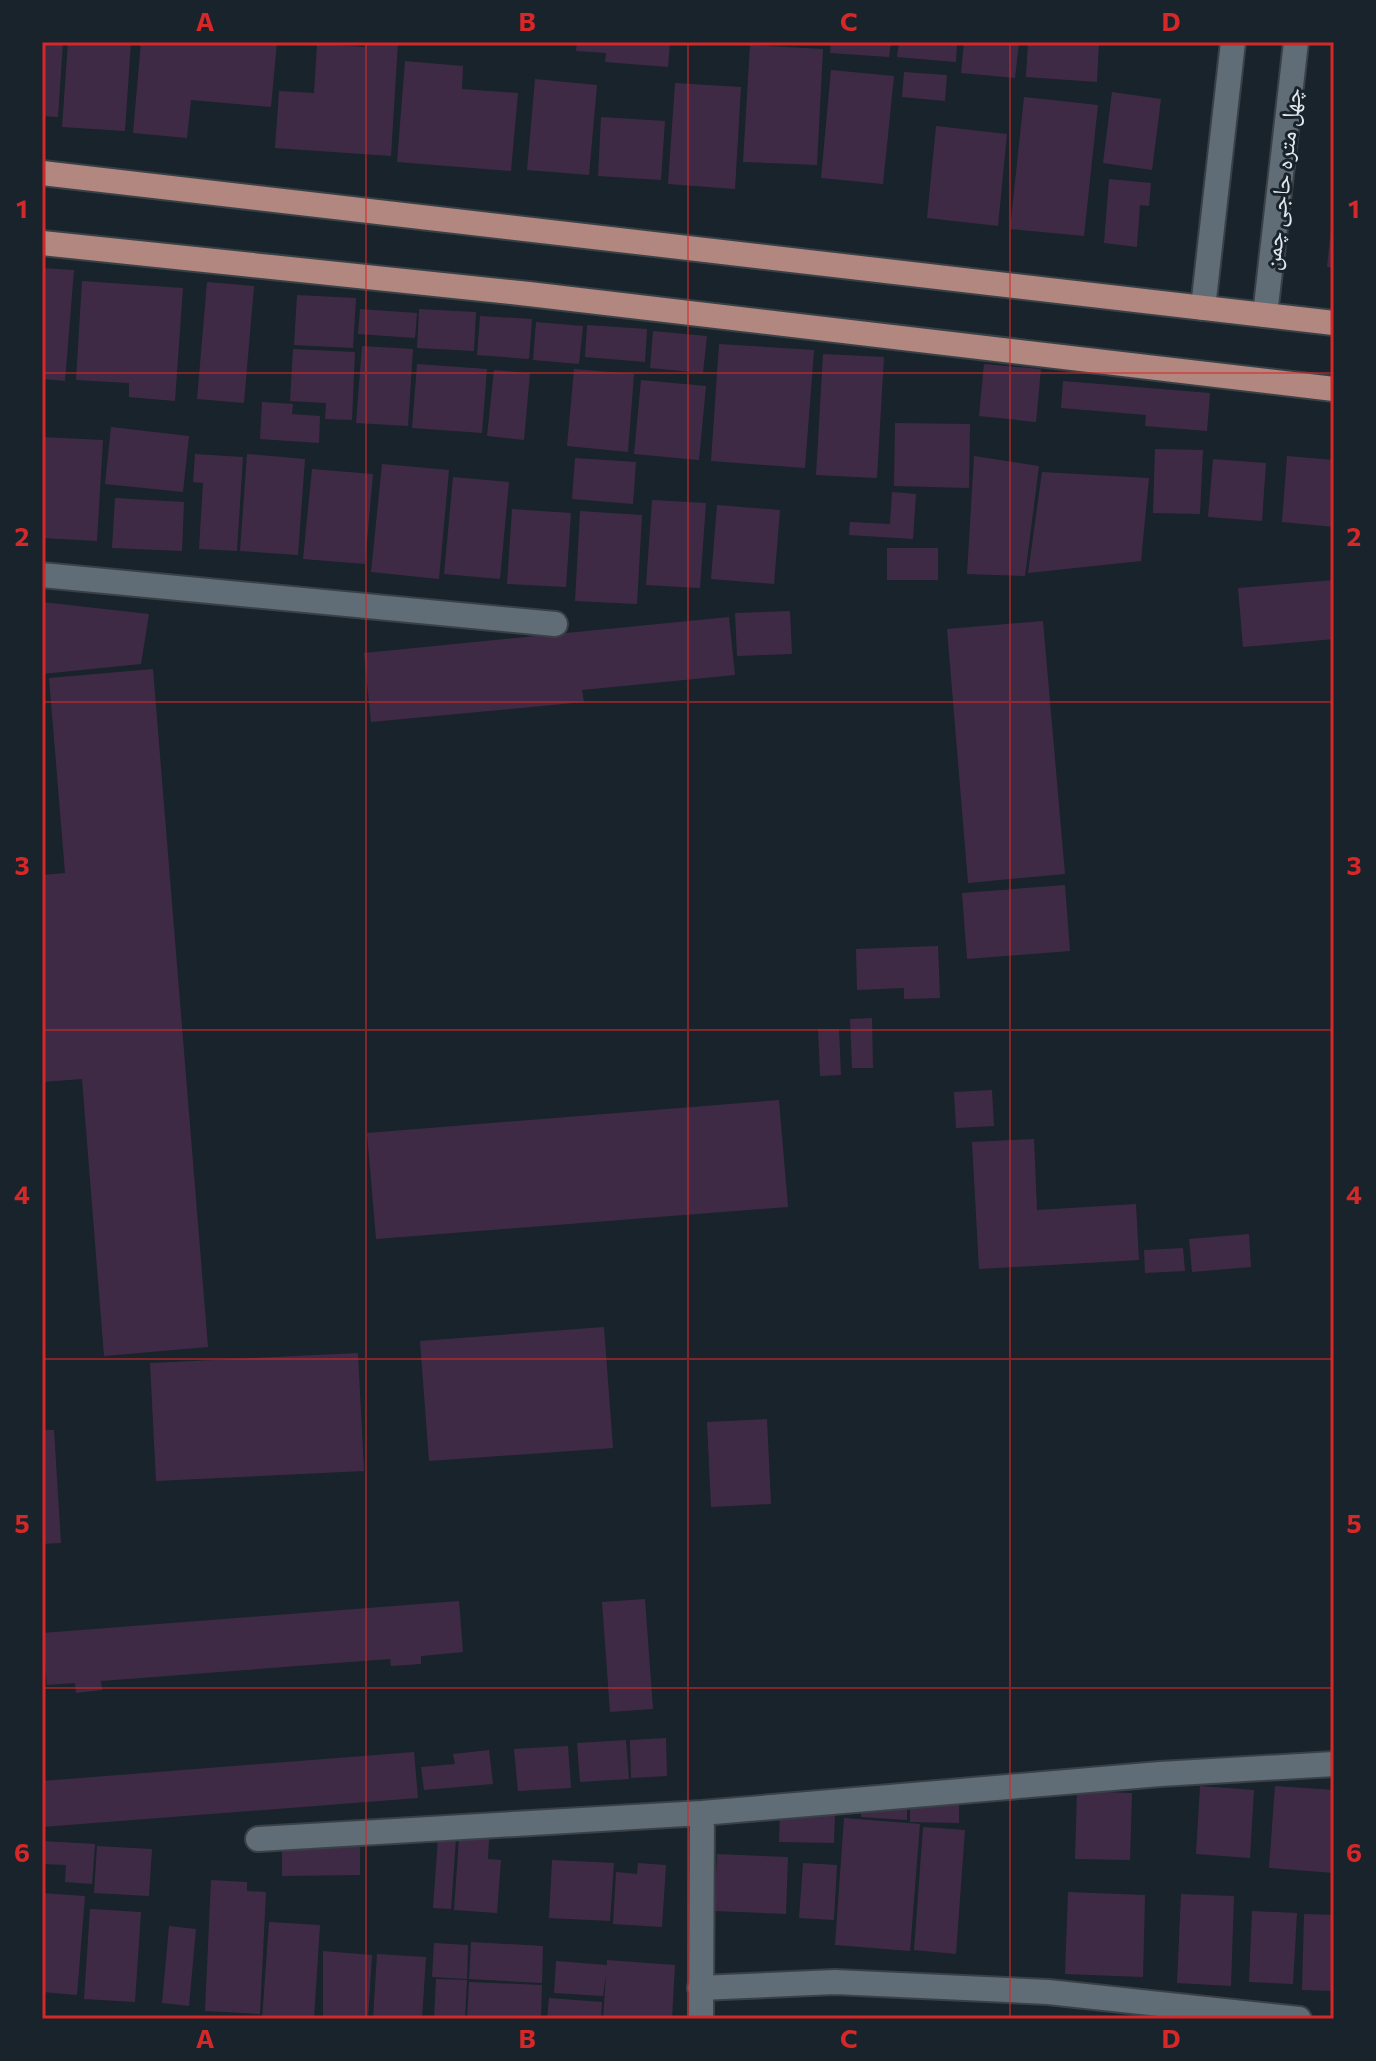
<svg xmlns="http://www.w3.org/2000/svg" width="1376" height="2061" font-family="Commissioner,'Noto Naskh Arabic',sans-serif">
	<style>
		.building { fill: #3f2a45 }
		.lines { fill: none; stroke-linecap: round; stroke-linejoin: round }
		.minor-casing { stroke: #394147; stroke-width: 28 }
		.major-casing { stroke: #394147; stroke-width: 28 }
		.minor { stroke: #606c76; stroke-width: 24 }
		.major { stroke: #b28780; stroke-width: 24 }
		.grid { fill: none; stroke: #d62828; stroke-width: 2; stroke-opacity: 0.55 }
		.labels { text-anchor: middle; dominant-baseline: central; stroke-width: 6; stroke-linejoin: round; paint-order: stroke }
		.street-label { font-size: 24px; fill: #e0e7ed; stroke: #19232b }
		.neatline { fill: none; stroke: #d62828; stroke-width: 3 }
		.grid-label { font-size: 26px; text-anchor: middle; font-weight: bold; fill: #d62828 }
	</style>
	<rect width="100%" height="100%" fill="#19232b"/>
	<path class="building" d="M42 42H63L58 117 42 116Z
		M68 42H131L125 131 62 127Z
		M141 42H277L271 107 191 100 187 138 133 133Z
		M365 42H398L391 156 275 148 279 91 314 93 317 44 365 47Z
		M577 42H670L668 67 605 62 606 53 576 51Z
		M831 42H891L889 57 830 53Z
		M899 42H957L956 62 897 57Z
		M964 42H1019L1015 78 961 73Z
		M1028 42H1099L1097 82 1026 77Z
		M750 45 823 49 817 165 743 162Z
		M405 61 463 66 462 89 518 93 511 171 397 162Z
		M831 70 894 76 883 184 821 178Z
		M904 72 947 75 945 101 902 97Z
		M535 79 597 85 589 175 527 170Z
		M675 83 741 87 735 189 668 184Z
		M1112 92 1161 99 1152 170 1103 163Z
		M1024 97 1098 105 1084 236 1010 229Z
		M601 117 665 121 661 180 598 176Z
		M936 126 1007 134 998 226 927 218Z
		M1109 179 1151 183 1149 206 1140 205 1137 247 1104 243Z
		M1332 219H1334V267H1327Z
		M42 268 74 270 65 381 42 379Z
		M82 281 183 288 175 401 129 397V383L76 380Z
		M207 282 254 286 244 403 197 399Z
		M297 295 356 298 353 348 294 345Z
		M360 309 417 313 415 338 358 334Z
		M419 309 476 312 474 351 417 348Z
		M480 316 532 319 529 359 477 355Z
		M536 322 583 326 579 364 533 360Z
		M587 325 647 329 645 362 585 357Z
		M653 331 707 336 703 373 650 368Z
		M719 344 814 350 805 468 711 461Z
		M362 346 413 349 408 426 356 423Z
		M293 349 355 352 352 420 325 419 326 403 290 401Z
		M823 354 884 357 877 478 816 475Z
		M417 364 487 369 482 433 412 428Z
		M984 364 1041 369 1036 422 979 416Z
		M574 369 634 374 628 452 567 446Z
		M494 370 530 373 524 440 487 436Z
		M641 380 706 386 699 460 634 454Z
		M1063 381 1210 393 1207 431 1145 426 1146 415 1061 408Z
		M262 402 293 404 292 414 320 416 319 443 260 439Z
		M895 423 970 424 969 488 894 486Z
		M111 427 189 436 183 492 105 484Z
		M42 437 103 440 97 541 42 538Z
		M1155 449 1203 450 1200 514 1153 513Z
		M195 454 243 457 237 551 199 549 203 483 193 482Z
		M247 454 305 459 298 555 240 551Z
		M974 456 1039 466 1025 576 967 574Z
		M1287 456 1334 460V527L1282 522Z
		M575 458 636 462 633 504 572 499Z
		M1213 459 1266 463 1262 521 1208 517Z
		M382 464 449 470 439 579 371 572Z
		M312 469 373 474 365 564 303 559Z
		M1042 472 1149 478 1141 561 1028 573Z
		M453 477 509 482 500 579 444 574Z
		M892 492 916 494 913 539 849 535 850 522 890 524Z
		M115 498 184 502 182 551 112 548Z
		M652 500 706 503 700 588 646 585Z
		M717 505 780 510 774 584 711 579Z
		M512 509 571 513 566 587 507 584Z
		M580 511 642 515 637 604 575 601Z
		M887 548H938V580H887Z
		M1334 580V639L1243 647 1238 588Z
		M42 602 149 614 141 664 42 674Z
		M790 611 792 654 737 656 735 613Z
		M729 617 735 675 582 690 584 702 371 722 364 653Z
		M1043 621 1065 874 968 883 947 629Z
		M153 669 208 1347 104 1356 82 1079 42 1082V875L65 873 49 678Z
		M1065 885 1070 951 967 959 962 893Z
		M938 946 940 998 904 999V988L857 990 856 949Z
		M872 1018 873 1068H852L850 1019Z
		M818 1029H839L841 1075 820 1076Z
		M992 1090 994 1126 956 1128 954 1092Z
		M779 1100 788 1207 376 1239 367 1133Z
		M1034 1139 1037 1210 1136 1204 1139 1260 979 1269 972 1142Z
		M1249 1234 1251 1267 1192 1272 1189 1239Z
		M1183 1248 1185 1271 1145 1273 1144 1250Z
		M604 1327 613 1448 429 1461 420 1341Z
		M358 1353 364 1471 156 1481 150 1363Z
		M767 1419 771 1504 711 1507 707 1422Z
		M42 1430H54L61 1543 42 1544Z
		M645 1599 653 1709 610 1712 602 1602Z
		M459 1601 463 1652 421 1656V1664L391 1666 390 1659 101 1681 102 1690 76 1693 75 1683 47 1685 42 1633Z
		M666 1738 667 1776 631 1778 630 1740Z
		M626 1740 629 1779 580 1782 577 1743Z
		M568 1746 571 1788 518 1791 514 1749Z
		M489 1750 493 1784 424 1790 421 1767 455 1764 453 1754Z
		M414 1752 418 1798 42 1827V1781Z
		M1200 1786 1254 1790 1250 1858 1196 1854Z
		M1275 1786 1334 1790V1873L1269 1868Z
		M1077 1791 1132 1793 1130 1860 1075 1859Z
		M910 1799 959 1800V1823L910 1822Z
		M862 1801 907 1803V1820L861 1817Z
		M780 1813 835 1814 834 1843 779 1842Z
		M844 1818 920 1824 910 1951 835 1945Z
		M923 1827 965 1830 956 1954 914 1950Z
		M438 1838 456 1839 451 1909 433 1908Z
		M459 1838 489 1839 488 1859 501 1860 497 1913 454 1910Z
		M42 1841 95 1844 92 1884 65 1882 66 1865 42 1864Z
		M360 1842V1875L282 1876V1843Z
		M97 1846 152 1849 149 1896 94 1893Z
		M717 1854 788 1857 786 1914 714 1911Z
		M552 1860 614 1863 610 1921 549 1918Z
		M638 1863 666 1865 662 1927 613 1924 616 1872 637 1874Z
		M803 1863 837 1865 834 1920 799 1918Z
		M211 1880 247 1882V1891L266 1892 260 2014 205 2011Z
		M1068 1892 1145 1895 1143 1977 1065 1974Z
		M42 1893 85 1896 77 1995 42 1992Z
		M1181 1894 1234 1896 1231 1986 1177 1983Z
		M90 1909 141 1912 135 2002 84 1999Z
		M1252 1911 1297 1913 1293 1984 1249 1982Z
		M1304 1914 1334 1915V1991L1302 1990Z
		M269 1922 320 1925 314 2019H262Z
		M169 1926 196 1929 189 2006 162 2003Z
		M471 1942 543 1946 542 1983 469 1979Z
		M434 1943 468 1945 467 1979 432 1977Z
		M323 1951 372 1955 368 2019H323Z
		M377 1954 426 1957 422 2019H373Z
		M607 1960 675 1965 672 2019H603L606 1974 603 1996 554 1993 556 1961 607 1965Z
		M436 1979 467 1980 465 2019H434Z
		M469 1982 542 1985 541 2019H467Z
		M549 1998 602 2002 601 2019H547Z"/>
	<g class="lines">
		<defs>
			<path id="minor" d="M1203 308 1233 42
				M1265 315 1296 42
				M42 575 555 624
				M258 1839 702 1813 1160 1774 1334 1764
				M700 1988 835 1982 1048 1992 1299 2019
				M701 2019 702 1813"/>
			<path id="major" d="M42 173 1334 323
				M42 243 529 294 1334 389"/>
		</defs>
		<use href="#minor" class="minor-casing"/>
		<use href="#major" class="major-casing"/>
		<use href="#minor" class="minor"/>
		<use href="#major" class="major"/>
	</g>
	<path class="grid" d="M366 42V2019M688 42V2019M1010 42V2019M42 373H1334M42 702H1334M42 1030H1334M42 1359H1334M42 1688H1334"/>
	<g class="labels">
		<g class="street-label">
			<text transform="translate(1281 179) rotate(-83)">چهل متره حاجی چمن</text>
		</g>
	</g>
	<rect width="1376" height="2061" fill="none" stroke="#19232b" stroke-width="88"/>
	<rect x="44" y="44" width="1288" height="1973" class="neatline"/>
	<g class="grid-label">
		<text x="205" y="31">A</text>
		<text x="527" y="31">B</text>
		<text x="849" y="31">C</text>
		<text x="1171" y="31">D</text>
		<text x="22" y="218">1</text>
		<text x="1354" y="218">1</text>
		<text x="22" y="546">2</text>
		<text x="1354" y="546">2</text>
		<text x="22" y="875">3</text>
		<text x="1354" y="875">3</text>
		<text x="22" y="1204">4</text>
		<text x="1354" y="1204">4</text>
		<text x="22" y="1533">5</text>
		<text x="1354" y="1533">5</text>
		<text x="22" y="1862">6</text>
		<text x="1354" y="1862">6</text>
		<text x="205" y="2048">A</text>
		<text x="527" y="2048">B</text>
		<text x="849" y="2048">C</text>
		<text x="1171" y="2048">D</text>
	</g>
</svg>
